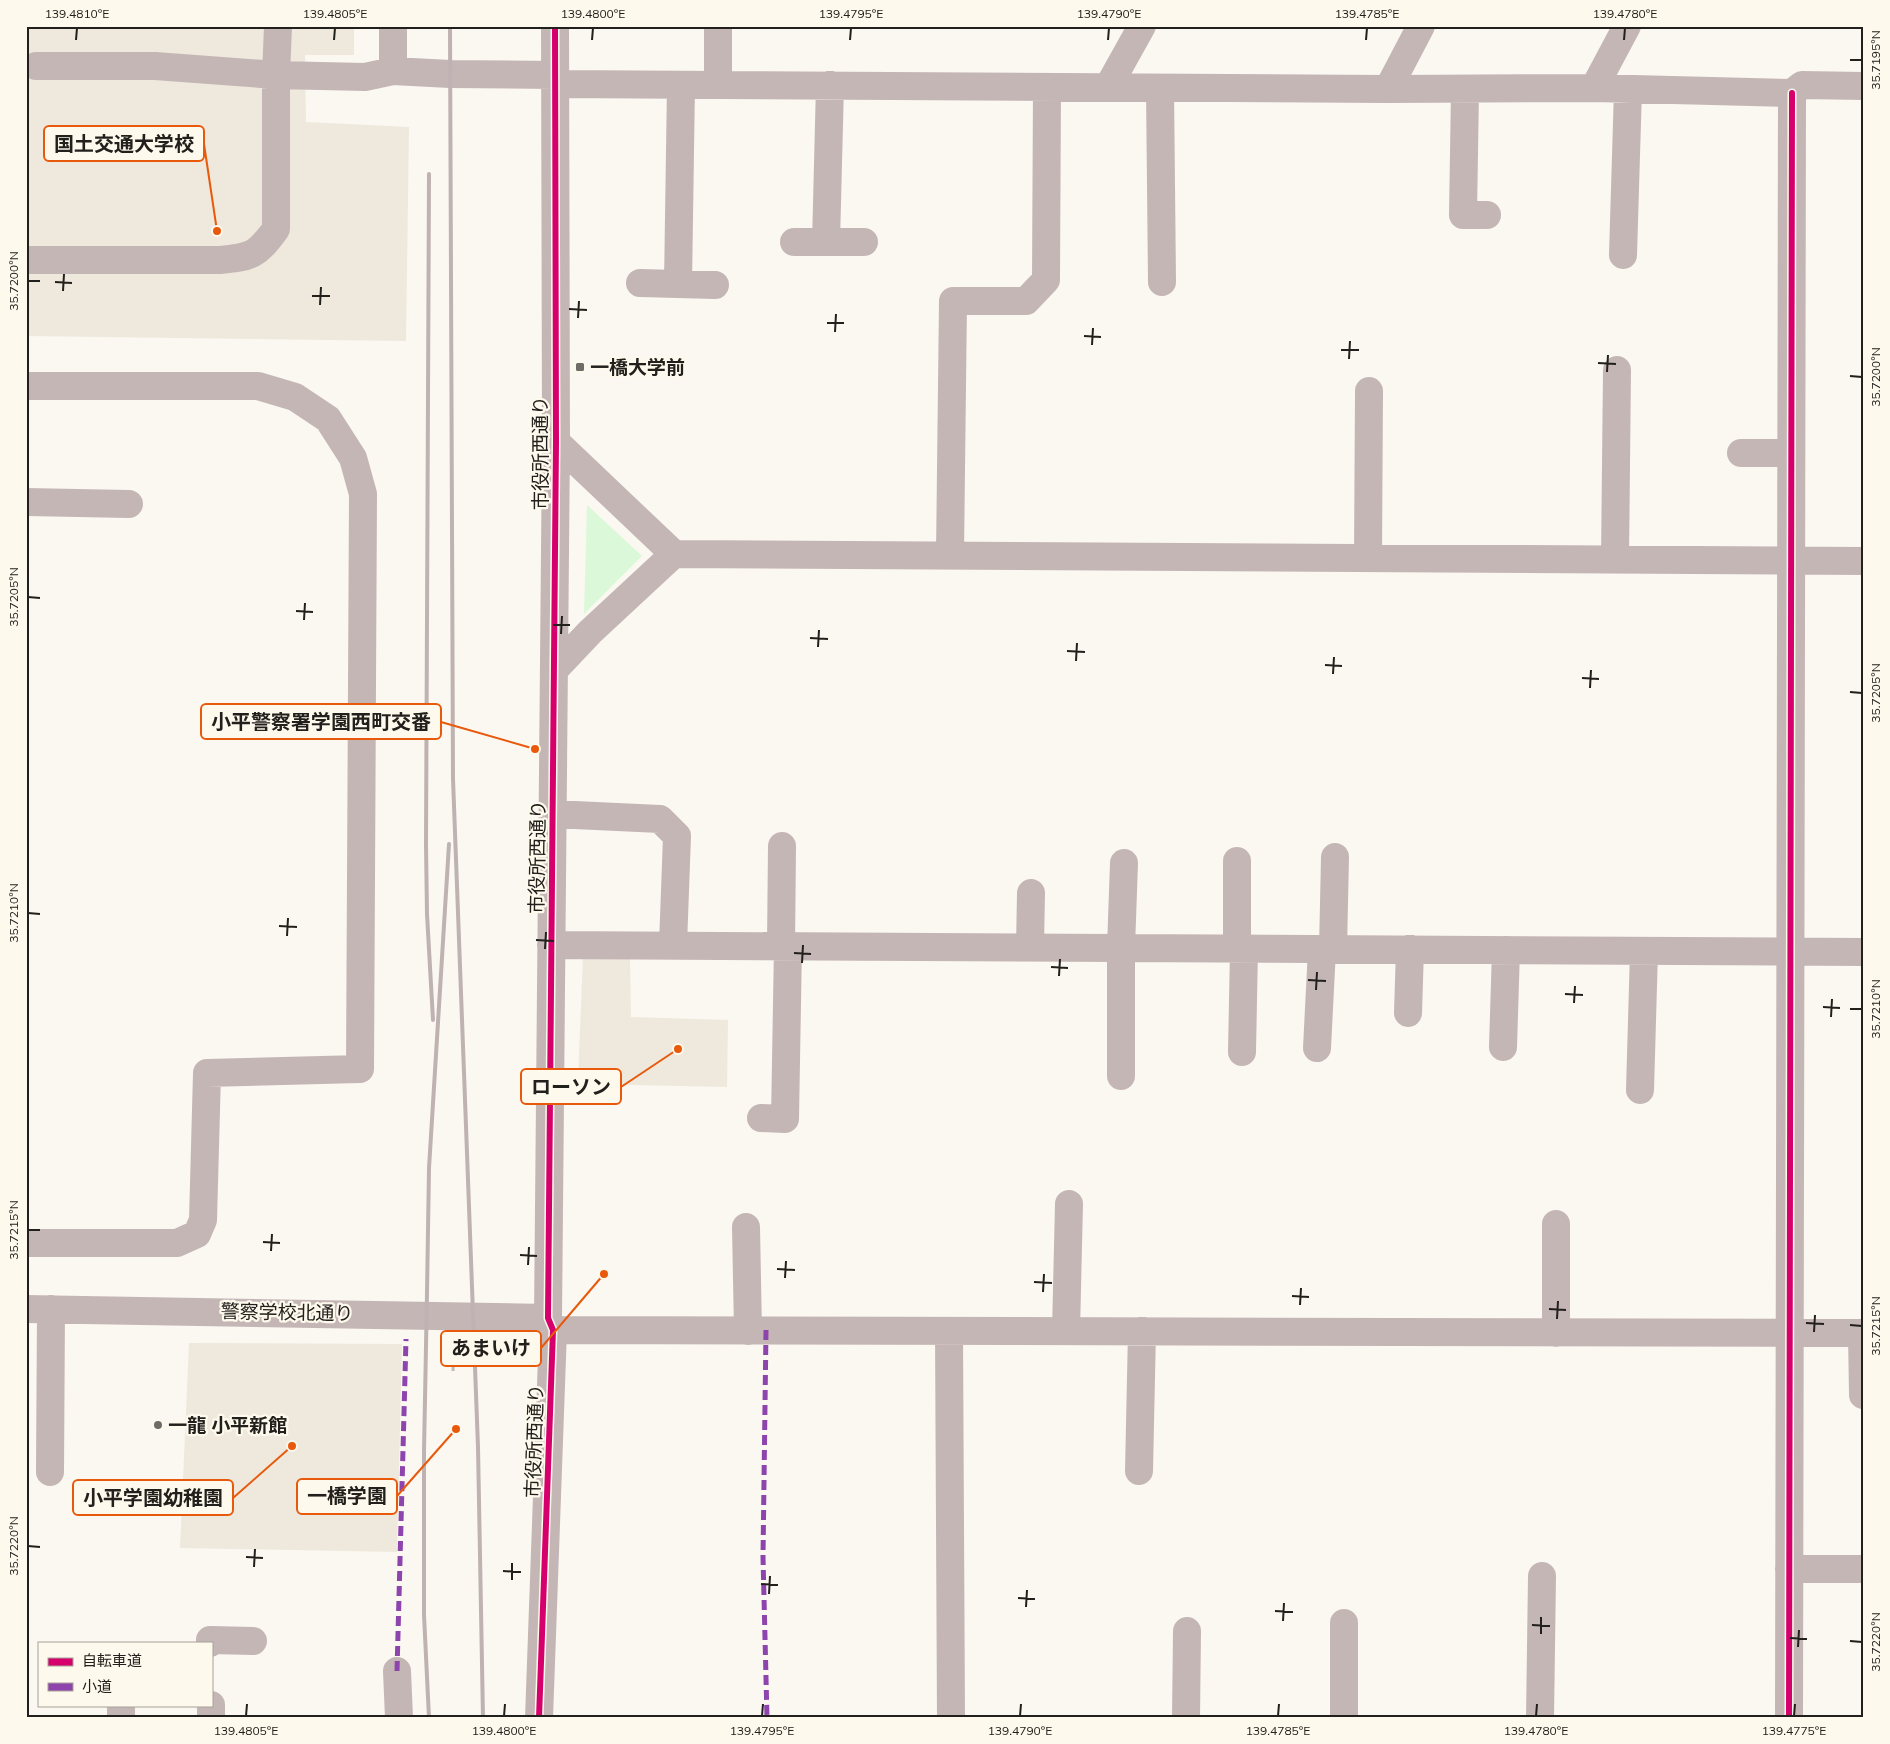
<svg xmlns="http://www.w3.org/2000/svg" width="1890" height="1744" font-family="Mulish,'Noto Sans JP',sans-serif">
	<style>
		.built { fill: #eee9dc }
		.green { fill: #dbf9d9 }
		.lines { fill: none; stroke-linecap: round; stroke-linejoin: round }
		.path { stroke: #c4bab9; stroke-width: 3; stroke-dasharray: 4 4; stroke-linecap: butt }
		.minor { stroke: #c5b6b6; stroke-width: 28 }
		.rail { stroke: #beb2b2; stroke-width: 4 }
		.quiet { stroke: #8e44ad; stroke-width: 5; stroke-dasharray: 10 5; stroke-linecap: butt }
		.cycleway-casing { stroke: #fef9ed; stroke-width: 9 }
		.cycleway { stroke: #d6006c; stroke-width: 6 }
		.ticks { fill: none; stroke: #22201c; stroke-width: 2 }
		.poi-dot { fill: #6e6c67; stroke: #fef9ed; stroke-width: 2 }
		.labels { text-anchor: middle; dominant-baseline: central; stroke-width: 4.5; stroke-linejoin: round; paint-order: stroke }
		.poi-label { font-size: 19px; font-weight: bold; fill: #22201c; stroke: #fef9ed; text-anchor: start }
		.street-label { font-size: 19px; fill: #22201c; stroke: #fef9ed }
		.leader { fill: none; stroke: #e8590c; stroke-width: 2 }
		.callout-dot { fill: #e8590c; stroke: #fef9ed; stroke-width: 2 }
		.callout { fill: #fef9ed; stroke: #e8590c; stroke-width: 2 }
		.callout-label { font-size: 20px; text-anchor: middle; font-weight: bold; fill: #22201c }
		.neatline { fill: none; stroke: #22201c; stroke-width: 2 }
		.ticks-label { font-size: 12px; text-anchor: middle; fill: #22201c }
	</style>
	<rect width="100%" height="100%" fill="#faf8f1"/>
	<path class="built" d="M26 26H354V55H305L306 122 409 127 406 341 26 336Z
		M583 956 630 957 631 1017 728 1020 727 1087 585 1084 578 1080Z
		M189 1343 402 1344 397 1552 180 1548Z"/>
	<path class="green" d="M587 505 642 556 584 614Z"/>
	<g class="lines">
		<path class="path" d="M453 1371 454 1351"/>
		<path class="minor" d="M393 26V71L450 74 555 75
			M718 26V85
			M36 66H155L276 75 278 26
			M555 84 1388 89 1594 88 1792 93 1802 85 1864 86
			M1108 87 1142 26
			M1160 88 1162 282
			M1594 88 1627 26
			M1388 89 1421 26
			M1465 90 1463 215H1487
			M794 242H864
			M826 242 830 85
			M1623 255 1628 89
			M26 260H220C252 257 257 255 276 229V75L365 77 393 71
			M640 283 715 285
			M678 284 681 85
			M26 386H258L295 397 328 419 353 458 363 494 360 1069 207 1073 203 1220 197 1234 177 1243H26
			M1741 453H1791
			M26 502 129 504
			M674 554 1864 561
			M950 555 953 301H1026L1046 280 1047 87
			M1368 558 1369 391
			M1615 559 1617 370
			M554 670 590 632 674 554 556 442
			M553 814 660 819 677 836 673 945
			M551 945 1864 952
			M781 946 782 846
			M1030 947 1031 893
			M1237 948V861
			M1333 949 1335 857
			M1408 1013 1410 949
			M1503 1047 1506 950
			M1317 1048 1322 949
			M1242 1052 1244 949
			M1121 1076V948L1124 863
			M1640 1090 1644 951
			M761 1118 785 1119 788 946
			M1556 1224V1333
			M746 1227 748 1331
			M26 1309C200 1311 374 1314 548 1318
			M553 1330 1864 1333
			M949 1331 951 1718
			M1066 1331 1069 1204
			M1862 1333 1863 1395
			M1139 1471 1142 1331
			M50 1472 51 1309
			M1789 1569H1864
			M210 1643V1640L253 1641
			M397 1671 399 1718
			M121 1705V1718
			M211 1705V1718
			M539 1718 553 1330 548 1318 556 442 555 26
			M1186 1718 1187 1631
			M1344 1718V1623
			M1540 1718 1542 1576
			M1789 1718 1792 93"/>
		<path class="rail" d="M450 26 453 779 478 1447 483 1718
			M429 174 426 845 427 914 433 1020
			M429 1718 424 1615V1452L427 1293 429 1168 449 844"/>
		<path class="quiet" d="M766 1330 763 1557 767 1718
			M397 1671 406 1339"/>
		<defs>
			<path id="cycleway" d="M539 1718 553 1330 548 1318 556 442 555 26
				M1789 1718 1792 93"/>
		</defs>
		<use href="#cycleway" class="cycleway-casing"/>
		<use href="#cycleway" class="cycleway"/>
	</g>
	<path class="ticks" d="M76 40 77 28M334 40 335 28M592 40 593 28M850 40 851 28M1108 40 1109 28M1366 40 1367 28M1624 40 1625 28M1850 60H1862M28 281H40M55 282 72 283M63 291 64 274M312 296H330M320 305 321 287M569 309 587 310M578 318 579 301M827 323H844M835 332 836 314M1084 336 1101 337M1092 345 1093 328M1341 350H1359M1349 359 1350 341M1598 363 1616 364M1607 372 1608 355M1850 376 1862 377M28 597 40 598M296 611 313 612M304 620 305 603M553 625H570M561 634 562 616M810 638 828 639M818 647 819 630M1067 651 1085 652M1076 661 1077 643M1325 665 1342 666M1333 674 1334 657M1582 678 1599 679M1590 688 1591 670M1850 692 1862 693M28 913 40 914M279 926 297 927M287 936 288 918M536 940 554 941M545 949 546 932M794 953 811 954M802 963 803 945M1051 967 1068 968M1059 976 1060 959M1308 980 1326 981M1316 990 1317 972M1565 994 1583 995M1574 1003 1575 986M1823 1007 1840 1008M1850 1009H1862M1831 1017 1832 999M28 1230H40M263 1242 280 1243M271 1251 272 1234M520 1255 537 1256M528 1265 529 1247M777 1269 795 1270M785 1278 786 1261M1034 1282 1052 1283M1043 1292 1044 1274M1292 1296 1309 1297M1300 1305 1301 1288M1549 1309 1566 1310M1557 1319 1558 1301M1806 1323 1824 1324M1850 1325 1862 1326M1814 1332 1815 1315M28 1546 40 1547M246 1557 263 1558M254 1567 255 1549M503 1571 521 1572M512 1580V1563M761 1584 778 1585M769 1594 770 1576M1018 1598 1035 1599M1026 1607 1027 1590M1275 1611 1293 1612M1283 1621 1284 1603M1532 1625 1550 1626M1541 1634V1617M1790 1638 1807 1639M1850 1641 1862 1642M1798 1647 1799 1630M246 1716 247 1704M504 1716 505 1704M762 1716 763 1704M1020 1716 1021 1704M1278 1716 1279 1704M1536 1716 1537 1704M1794 1716 1795 1704"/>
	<g class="poi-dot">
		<rect x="575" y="362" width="10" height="10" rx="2.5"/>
		<circle cx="158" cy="1425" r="5"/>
	</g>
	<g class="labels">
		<g class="poi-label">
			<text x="590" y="367">一橋大学前</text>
			<text x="168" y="1425">一龍 小平新館</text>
		</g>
		<g class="street-label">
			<text transform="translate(540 453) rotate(-90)">市役所西通り</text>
			<text transform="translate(537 857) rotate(-89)">市役所西通り</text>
			<text transform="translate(287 1312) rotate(1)">警察学校北通り</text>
			<text transform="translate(534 1441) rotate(-88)">市役所西通り</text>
		</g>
	</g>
	<path class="leader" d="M217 231L204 144M535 749L441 722M678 1049L621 1087M604 1274L541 1348M456 1429L397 1496M292 1446L233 1498"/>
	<g class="callout-dot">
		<circle cx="217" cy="231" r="5"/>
		<circle cx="535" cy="749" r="5"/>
		<circle cx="678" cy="1049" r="5"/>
		<circle cx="604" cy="1274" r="5"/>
		<circle cx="456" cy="1429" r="5"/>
		<circle cx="292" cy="1446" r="5"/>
	</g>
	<g class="callout">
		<rect x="44" y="126" width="160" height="35" rx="5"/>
		<rect x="201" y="704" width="240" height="35" rx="5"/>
		<rect x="521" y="1069" width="100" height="35" rx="5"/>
		<rect x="441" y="1331" width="100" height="35" rx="5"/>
		<rect x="297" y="1479" width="100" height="35" rx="5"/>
		<rect x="73" y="1480" width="160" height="35" rx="5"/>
	</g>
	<g class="callout-label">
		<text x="124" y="151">国土交通大学校</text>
		<text x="321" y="729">小平警察署学園西町交番</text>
		<text x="571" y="1094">ローソン</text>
		<text x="491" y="1355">あまいけ</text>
		<text x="347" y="1503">一橋学園</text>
		<text x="153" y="1505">小平学園幼稚園</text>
	</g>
	<rect width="1890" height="1744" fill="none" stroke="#fef9ed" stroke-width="55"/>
	<rect x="38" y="1642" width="175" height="65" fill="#fef9ed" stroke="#a6a299"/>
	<rect x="48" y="1658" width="25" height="8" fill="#d6006c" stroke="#a6a299"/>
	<text x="82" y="1666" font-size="15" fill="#22201c">自転車道</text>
	<rect x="48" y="1683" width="25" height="8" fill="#8e44ad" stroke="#a6a299"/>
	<text x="82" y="1692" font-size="15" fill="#22201c">小道</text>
	<rect x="28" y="28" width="1834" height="1688" class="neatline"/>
	<g class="ticks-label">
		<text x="77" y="18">139.4810°E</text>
		<text x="335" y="18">139.4805°E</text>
		<text x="593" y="18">139.4800°E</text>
		<text x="851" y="18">139.4795°E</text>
		<text x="1109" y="18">139.4790°E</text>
		<text x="1367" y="18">139.4785°E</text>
		<text x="1625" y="18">139.4780°E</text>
		<text transform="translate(1876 60) rotate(-90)" y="4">35.7195°N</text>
		<text transform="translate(14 281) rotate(-90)" y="4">35.7200°N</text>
		<text transform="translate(1876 377) rotate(-90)" y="4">35.7200°N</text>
		<text transform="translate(14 597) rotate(-90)" y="4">35.7205°N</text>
		<text transform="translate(1876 693) rotate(-90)" y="4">35.7205°N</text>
		<text transform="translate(14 913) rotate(-90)" y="4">35.7210°N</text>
		<text transform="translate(1876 1009) rotate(-90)" y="4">35.7210°N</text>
		<text transform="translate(14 1230) rotate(-90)" y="4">35.7215°N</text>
		<text transform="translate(1876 1326) rotate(-90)" y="4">35.7215°N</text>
		<text transform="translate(14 1546) rotate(-90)" y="4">35.7220°N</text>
		<text transform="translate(1876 1642) rotate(-90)" y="4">35.7220°N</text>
		<text x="246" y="1735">139.4805°E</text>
		<text x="504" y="1735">139.4800°E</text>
		<text x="762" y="1735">139.4795°E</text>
		<text x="1020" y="1735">139.4790°E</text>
		<text x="1278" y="1735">139.4785°E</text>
		<text x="1536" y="1735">139.4780°E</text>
		<text x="1794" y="1735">139.4775°E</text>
	</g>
</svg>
